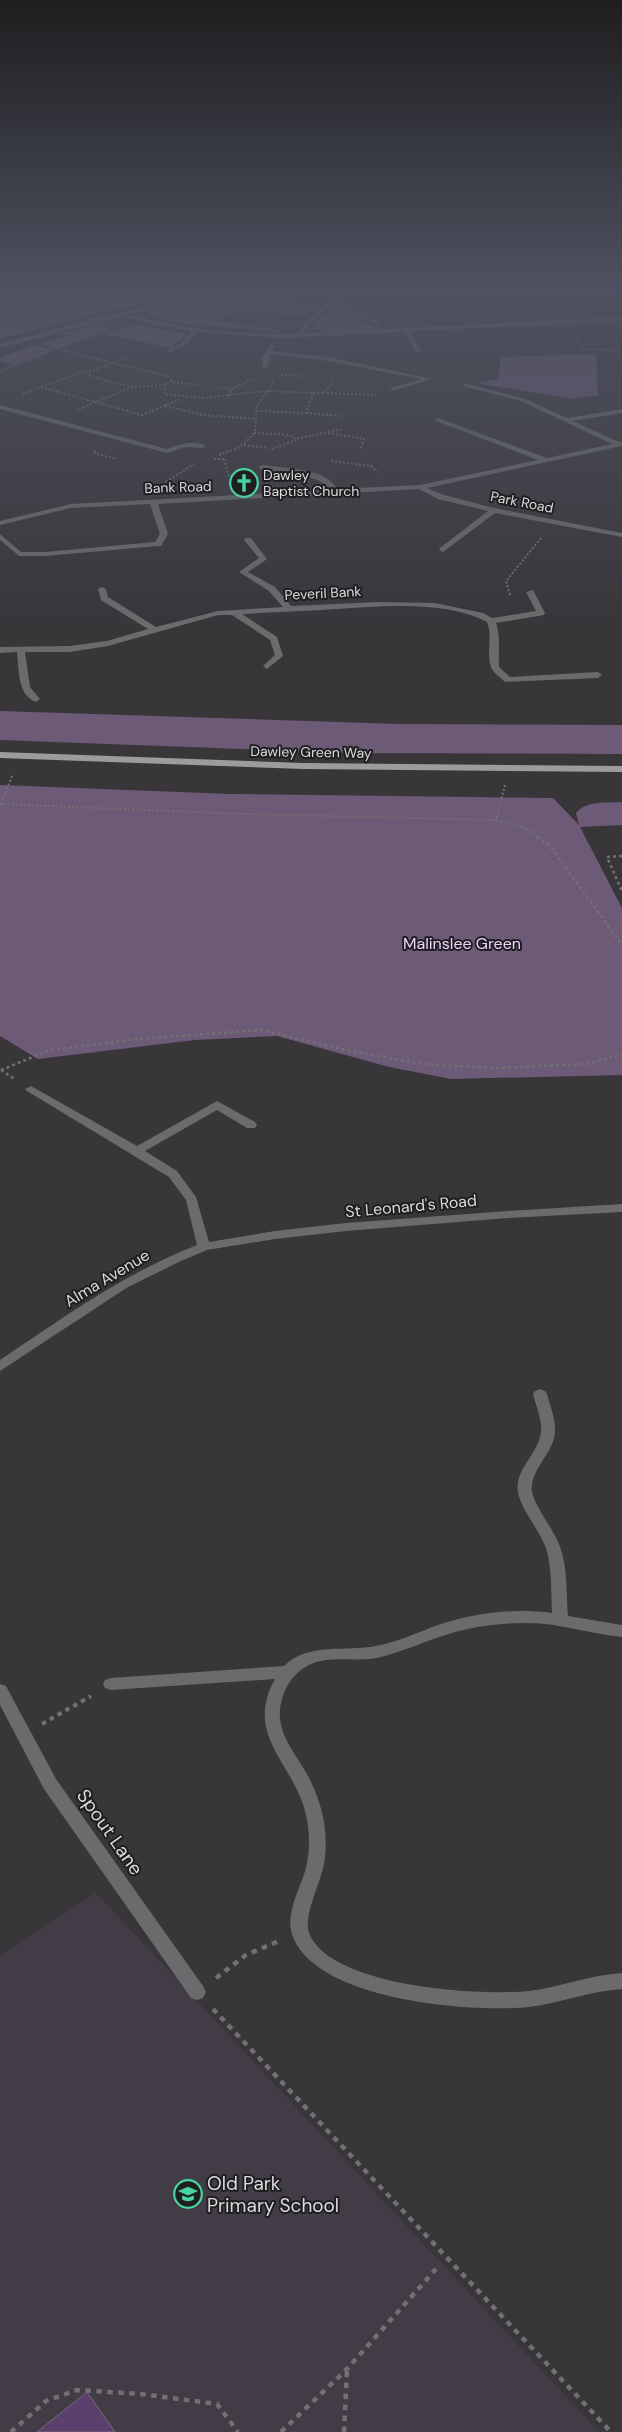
<svg xmlns="http://www.w3.org/2000/svg" width="622" height="2432" font-family="'DM Sans',sans-serif">
	<style>
		.built { fill: #423c46 }
		.green { fill: #6c5a77 }
		.building { fill: #5c3f6c; stroke: #726f73 }
		.lines { fill: none; stroke-linecap: round; stroke-linejoin: round }
		.path-far3 { stroke: #737074; stroke-width: 2; stroke-dasharray: 2 2; stroke-linecap: butt }
		.path-far2 { stroke: #737074; stroke-width: 2.5; stroke-dasharray: 3 3; stroke-linecap: butt }
		.path-far1 { stroke: #737074; stroke-width: 4; stroke-dasharray: 4.5 4.5; stroke-linecap: butt }
		.path { stroke: #737074; stroke-width: 4.5; stroke-dasharray: 5.5 5.5; stroke-linecap: butt }
		.minor { fill: #6b6a6c; fill-rule: evenodd }
		.major { fill: #9e9b9f; fill-rule: evenodd }
		.labels { text-anchor: middle; dominant-baseline: central; stroke-width: 4; stroke-linejoin: round; paint-order: stroke }
		.far-poi-label { font-size: 14px; fill: #dbd9dc; stroke: #1f1e20; text-anchor: start }
		.far-street-label { font-size: 14px; fill: #dbd9dc; stroke: #1f1e20 }
		.park-label { font-size: 16px; fill: #eed2fe; stroke: #1f1e20 }
		.street-label { font-size: 16px; fill: #dbd9dc; stroke: #1f1e20 }
		.near-street-label { font-size: 19px; fill: #dbd9dc; stroke: #1f1e20 }
		.near-poi-label { font-size: 19px; fill: #dbd9dc; stroke: #1f1e20; text-anchor: start }
	</style>
	<rect width="100%" height="100%" fill="#39363a"/>
	<path class="built" d="M96 1893 599 2432H0V1956Z"/>
	<path class="green" d="M0 287H126L198 294 113 309 0 339Z
		M217 297 314 309 307 314 235 312 217 321 284 331 282 332 171 322 147 316 149 312Z
		M336 307 380 329 332 332 313 329 315 323Z
		M98 323 112 329 58 349 39 344 68 336 61 334Z
		M134 324 186 334 171 348 104 334Z
		M36 345 56 350 15 365 0 361V357Z
		M596 354 598 395 572 399 476 383 498 379 501 357Z
		M0 711 399 724 622 725V754L351 753 0 740Z
		M0 785 230 794 553 798 579 825 576 813C587 800 606 803 622 802V825L580 827 622 908V1075L451 1079 389 1067 277 1036 195 1040 38 1059 0 1036Z"/>
	<path class="building" d="M87 2392 115 2432H37Z"/>
	<g class="lines">
		<path class="path-far3" d="M510 305 508 304 519 292
			M576 339 582 349 612 350 622 353
			M61 350 113 363
			M113 363 167 376 173 381C146 392 111 385 86 373Z
			M113 363 125 358
			M0 371 42 356
			M281 375 302 376
			M173 382 199 385
			M165 384 164 394 203 398 267 391 313 393 306 413 256 411
			M41 387 142 415 181 399
			M219 388 232 389
			M313 393H323L332 384 330 379
			M323 393 378 395
			M23 394 85 371
			M228 396 232 389 253 379
			M165 406 202 415 255 419
			M79 409 135 386
			M306 413 342 416
			M254 433 289 435 296 439 341 429
			M328 433 364 439 360 451
			M244 445 267 448
			M272 449 296 440
			M96 451 93 453 117 459
			M219 455 238 448 250 438 255 431 257 406 273 384V380
			M214 459H225
			M224 459 229 477
			M331 461 371 466 377 472
			M166 482 194 464
			M510 595 506 581 542 537
			M505 785 496 820 526 828 539 838
			M0 804 242 814 496 820
			M1 804 13 774"/>
		<path class="path-far2" d="M537 837 550 846 622 945
			M622 856 607 857 622 891
			M1 1070 50 1050 136 1039 261 1030 346 1050 422 1064 495 1068 587 1064 622 1054
			M1 1070 16 1080"/>
		<path class="path-far1" d="M42 1724 91 1696"/>
		<path class="path" d="M216 1978 246 1955 279 1941
			M213 2009 611 2432
			M11 2432 46 2401 77 2390 141 2394 217 2404 238 2432
			M281 2432 347 2369 436 2269
			M344 2432 347 2370"/>
		<path class="minor" d="M153 287 209 292 204 287H210L217 293 323 306 346 287H352L336 301 383 324 378 325 332 304 309 324 304 333 622 317V321L411 331 421 351 418 353 415 351 405 332 280 338 198 332 184 346 169 353 167 350 180 344 192 331 161 326 122 316 0 348V344L88 320 200 294ZM210 296 319 309 305 322 298 333C242 336 183 330 129 314Z
			M532 287H573L570 289H535Z
			M271 344 274 346 272 351 328 357 432 379 393 391 390 389 391 388 421 379 328 361 270 354 268 367 263 368 262 357Z
			M465 383 525 399 567 418 622 409V413L573 421 619 442H622V446L427 488 444 495 494 508 622 533V537L495 513 443 552 439 550 440 548 488 511 438 499 419 489 158 504 168 534 161 546H158L45 556H19L0 540V534L21 552H45L155 542 160 534 150 504 71 508 0 525V521L71 504 330 490C320 473 279 473 260 469L259 467 263 465C286 469 325 467 337 489L420 485 538 460 436 421V419L438 418 547 458 612 444 521 401 463 386V384Z
			M0 405 167 449C179 445 195 439 206 446L203 448 186 447 167 453 0 409Z
			M245 538H251L267 559 248 572 275 587 291 606 379 602 435 603 483 613 492 618 536 611 526 592 533 590 545 613 544 615 496 623C501 636 498 652 499 667L510 677 598 672 602 675 598 678 505 682C501 678 493 673 491 667 486 652 493 637 487 622 446 600 383 606 337 609 306 611 274 612 242 614L277 637 283 656 267 669 263 666 275 655 270 640 232 615H218L108 646 70 652H25L30 687 40 699 36 702C17 695 19 669 17 652L0 653V647L70 646 107 641 148 629 101 600 98 589 102 587 106 589 108 597 156 627 218 611 283 607 269 591 239 572 259 558 244 540Z
			M31 1086 137 1146 217 1101 255 1122 257 1125 255 1128H247L217 1110 145 1151 177 1171 196 1197 209 1242 275 1231 346 1223 508 1211 622 1204V1212L508 1218 346 1231 275 1239 207 1250 181 1261 128 1287 0 1371V1360C64 1317 125 1273 197 1245L186 1200 169 1177 27 1091 25 1089Z
			M540 1389 545 1391 547 1394C550 1406 556 1419 555 1432 554 1453 529 1470 532 1492 535 1507 555 1531 560 1547 568 1568 566 1594 568 1616L622 1625V1637C590 1634 560 1623 528 1623 502 1623 474 1626 449 1634 425 1641 402 1652 377 1658 355 1662 327 1655 307 1666 291 1675 282 1691 280 1709 278 1733 292 1749 304 1769 312 1782 318 1797 322 1812 326 1829 327 1847 324 1864 321 1882 303 1916 309 1933 330 1987 479 1996 529 1991 561 1987 590 1975 622 1973V1989C590 1991 561 2003 529 2007 470 2013 313 2000 292 1934 285 1913 301 1887 306 1868 310 1850 310 1832 306 1815 295 1764 243 1736 275 1679L111 1690 105 1688 103 1684 105 1680 111 1678 284 1666C308 1642 346 1652 376 1646 398 1642 418 1632 438 1625 474 1613 514 1608 552 1613 551 1592 552 1568 546 1548 540 1531 520 1508 518 1492 514 1470 539 1453 541 1432 542 1419 536 1406 533 1394L535 1391Z
			M0 1684 6 1686 56 1779 203 1986 206 1992 203 1998 197 2000 191 1998 44 1789 0 1705Z"/>
		<path class="major" d="M0 752 303 763 622 766V772L303 769 0 758Z"/>
	</g>
	<linearGradient id="sky" x2="0" y2="1"><stop stop-color="#1f1e20"/><stop offset="0.46" stop-color="#4e5260"/><stop offset="1" stop-color="#4e5260" stop-opacity="0"/></linearGradient>
	<rect width="622" height="627" fill="url(#sky)"/>
	<defs>
		<symbol id="church-ring" viewBox="-11 -11 22 22"><circle r="9.5" fill="#1f1e20" stroke="#47d49e" stroke-width="1.5"/><path d="M-1.2-6h2.4v3.5h3.3v2.4h-3.3V6h-2.4V-.1h-3.3v-2.4h3.3Z" fill="#47d49e"/></symbol>
		<symbol id="school-ring" viewBox="-11 -11 22 22"><circle r="9.5" fill="#1f1e20" stroke="#47d49e" stroke-width="1.5"/><path d="M0-5L7-2L0 1L-7-2ZM-4 1L0 2.5L4 1V4Q0 6-4 4Z" fill="#47d49e"/></symbol>
	</defs>
	<g fill-rule="evenodd">
		<use href="#church-ring" x="228" y="467" width="32" height="32"/>
		<use href="#school-ring" x="172" y="2178" width="32" height="32"/>
	</g>
	<g class="labels">
		<g class="far-poi-label">
			<text x="263" y="475">Dawley<tspan x="263" dy="16">Baptist Church</tspan></text>
		</g>
		<g class="far-street-label">
			<text transform="translate(178 487) rotate(-2)">Bank Road</text>
			<text transform="translate(522 502) rotate(11)">Park Road</text>
			<text transform="translate(323 593) rotate(-3)">Peveril Bank</text>
			<text transform="translate(311 752) rotate(1)">Dawley Green Way</text>
		</g>
		<g class="park-label">
			<text x="462" y="943">Malinslee Green</text>
		</g>
		<g class="street-label">
			<text transform="translate(411 1206) rotate(-5)">St Leonard's Road</text>
			<text transform="translate(107 1278) rotate(-31)">Alma Avenue</text>
		</g>
		<g class="near-street-label">
			<text transform="translate(110 1832) rotate(55)">Spout Lane</text>
		</g>
		<g class="near-poi-label">
			<text x="207" y="2183">Old Park<tspan x="207" dy="22">Primary School</tspan></text>
		</g>
	</g>
</svg>
